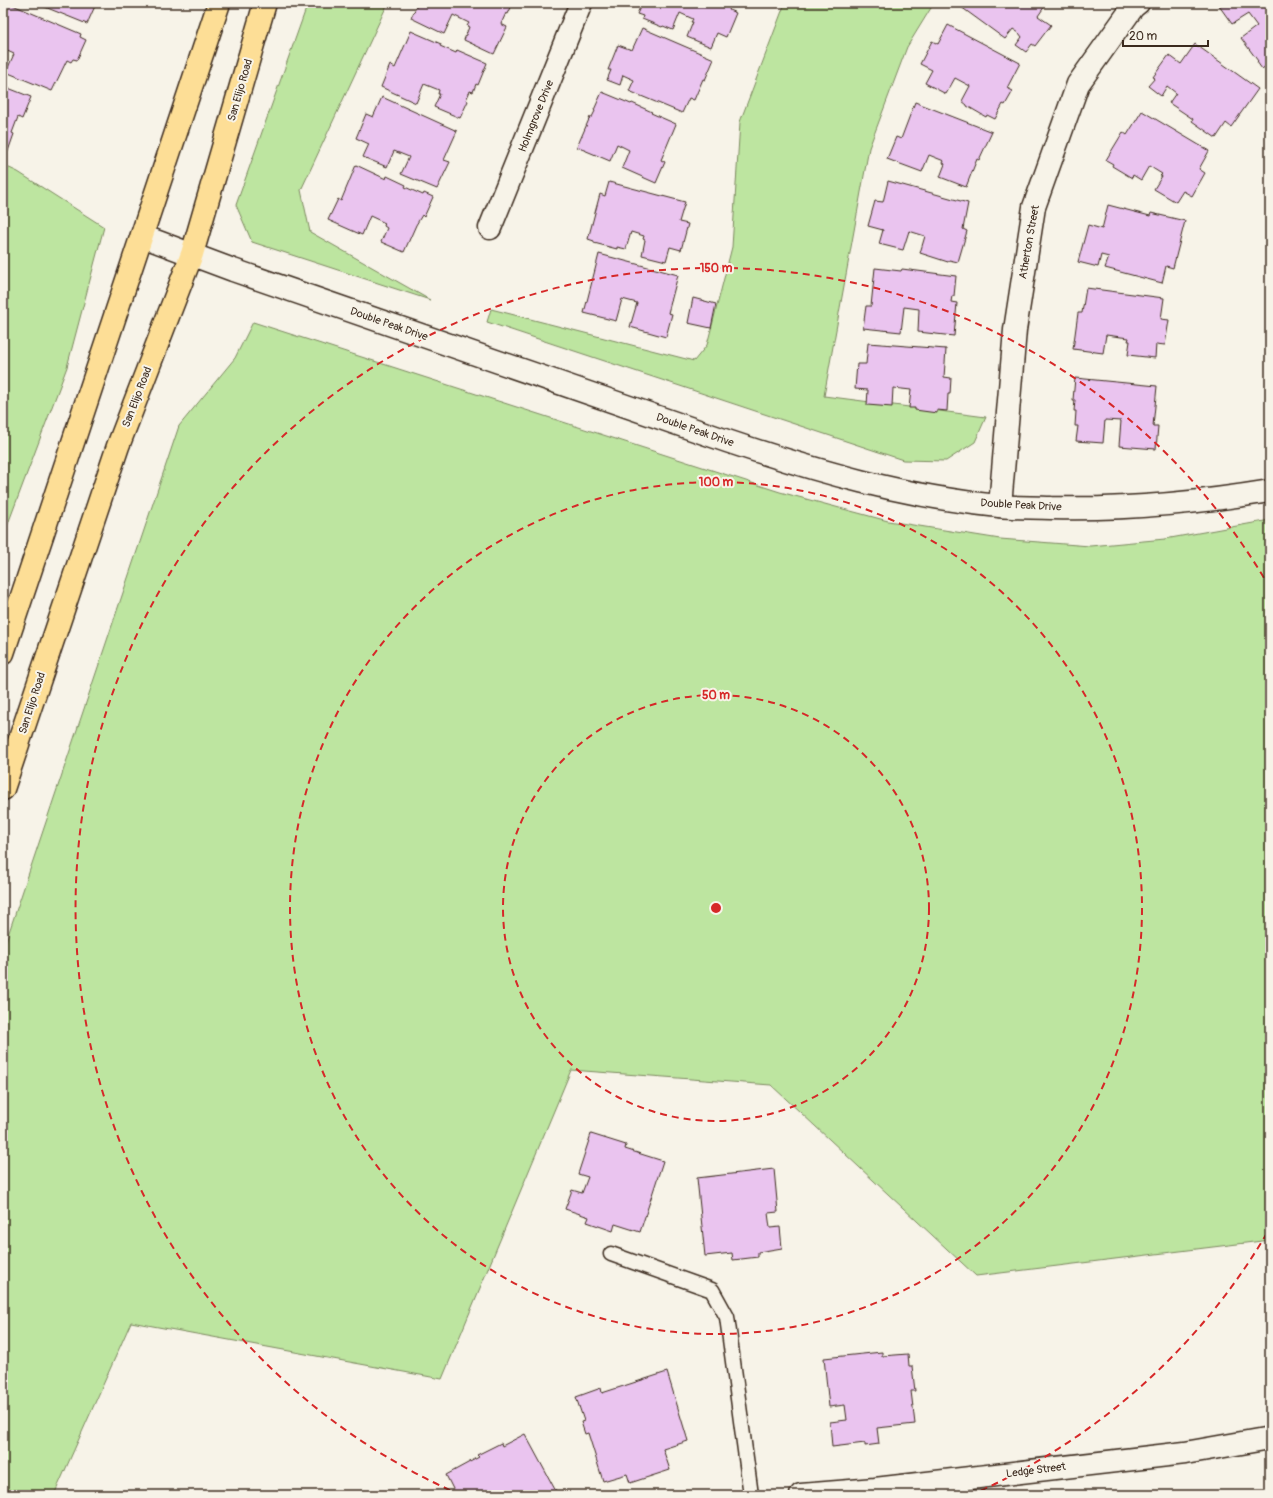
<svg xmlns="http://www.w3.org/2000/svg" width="1273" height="1498" font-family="Pangolin,sans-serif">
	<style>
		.green { fill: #bde5a0; stroke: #7c885f }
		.building { fill: #eac4ef; stroke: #3b2a1e }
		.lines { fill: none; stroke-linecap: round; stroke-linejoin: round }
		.service-casing { stroke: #3b2a1e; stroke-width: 17 }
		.minor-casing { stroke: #3b2a1e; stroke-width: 25 }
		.tertiary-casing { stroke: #3b2a1e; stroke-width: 25 }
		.primary-casing { stroke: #3b2a1e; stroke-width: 25 }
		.service { stroke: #f7f3e8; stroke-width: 14 }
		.minor { stroke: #f7f3e8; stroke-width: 22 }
		.tertiary { stroke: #f7f3e8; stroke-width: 22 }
		.primary { stroke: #fdde96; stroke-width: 22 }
		.ring { fill: none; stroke: #d62828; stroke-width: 2; stroke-dasharray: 7 5 }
		.labels { text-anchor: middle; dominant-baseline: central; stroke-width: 4; stroke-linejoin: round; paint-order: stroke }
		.street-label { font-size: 11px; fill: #3b2a1e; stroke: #f7f3e8 }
		.centre { fill: #d62828; stroke: #f7f3e8; stroke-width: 2 }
		.ring-label { font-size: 12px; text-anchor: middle; font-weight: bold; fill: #d62828; stroke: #f7f3e8; stroke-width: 4; stroke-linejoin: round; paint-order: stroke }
	</style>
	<rect width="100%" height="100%" fill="#f7f3e8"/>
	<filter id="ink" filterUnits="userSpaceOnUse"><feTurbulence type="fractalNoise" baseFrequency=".025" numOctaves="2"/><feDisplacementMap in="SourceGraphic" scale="8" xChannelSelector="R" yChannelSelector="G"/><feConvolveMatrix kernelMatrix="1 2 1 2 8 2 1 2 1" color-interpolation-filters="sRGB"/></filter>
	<g filter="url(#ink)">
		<path class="green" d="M308 3H388L301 190 310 232 430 300 252 242 236 205Z
			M785 3H934L907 47 869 148 824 396 986 417 975 442 946 461 903 460 487 322 491 309 694 361 707 345 732 247 740 122Z
			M3 165 18 172 104 227 67 367 3 537Z
			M253 322 780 492 888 521 1000 539 1090 546 1165 539 1270 520V1240L976 1276 771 1085 571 1070 442 1379 131 1322 54 1495H3V950L179 426 235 358Z"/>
		<path class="building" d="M3 3H8L81 34 80 37 86 40 77 60 73 59 71 62 67 60 52 91 6 72 14 54 3 49Z
			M41 3H93L92 5 95 6 87 24 40 5Z
			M418 3H513L508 14 506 13 501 24 507 27 494 54 464 40 469 27 467 26 469 23 453 15 444 34 411 18Z
			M642 3H732L729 10 736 13 726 37 717 33 711 47 687 37 693 22H691L693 19 680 13 673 30 663 26 662 27 642 19 643 16 637 14Z
			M957 3H1047L1038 16 1051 25 1035 46 1032 44 1026 52 1016 45 1022 37 1019 33 1013 29 1005 39 957 4Z
			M1217 3H1270V63L1262 69 1257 62 1258 61 1241 38 1257 26 1248 14 1232 24Z
			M948 25 1020 63 1007 88 1013 91 1005 105 1003 104 995 119 987 115 986 117 967 106V105L962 101 970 86 955 78 946 94 925 83 932 70 920 64 932 41 938 44Z
			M642 28 714 59 705 80 703 79 694 100 689 98 682 113 629 91 634 80 623 75 620 85 607 80 611 70H608L618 45 632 50Z
			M411 31 441 44 440 46 456 53 457 50 487 63 478 85 476 84 473 92 470 91 466 100 468 101 460 118 434 107 440 94H438L439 90 424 84 416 103 381 87 390 65 395 68Z
			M1195 44 1258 89 1231 127 1226 123 1216 138 1192 121 1193 119 1169 103 1176 93 1167 86 1161 96 1148 86 1155 78 1153 77 1169 55 1181 64Z
			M3 86 31 97 22 119 18 117 12 133 14 134 7 154 3 152Z
			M602 92 631 104 632 103 652 112 651 113 676 124 661 160 665 162 656 183 622 168 629 150 617 144 610 161 577 147 590 117H592L595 111 594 110Z
			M382 97 457 131 444 160 450 162 437 189 401 174 409 157 394 151 387 167 363 157 369 144 356 138 366 114 373 117Z
			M915 102 992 132 979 160 977 159 966 187 940 177 945 164 943 163 944 161 929 155 922 172 887 159 896 137 901 139Z
			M1142 111 1209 151 1199 169 1205 173 1192 196 1183 191 1176 202 1154 189 1162 176H1160L1162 174 1149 166 1141 180 1133 175 1132 178 1112 166 1113 164 1106 160 1123 132 1127 135Z
			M356 165 386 179 387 176 406 185 405 187 423 195 424 193 433 197 424 217 422 215 416 225 404 252 381 242 387 228 384 226 385 223 370 216 362 235 328 220 338 199 341 201Z
			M888 181 968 203 963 229 967 231 958 262 949 260 948 262 920 253 925 236 909 231 903 250 879 244 883 230 868 226 875 201 883 202Z
			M609 182 685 202 679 222 688 224 681 250 670 247 666 261 642 255 645 240 643 239 644 236 631 232 626 249 617 247V249L594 243V241L588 239 600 194 605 196Z
			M1108 205 1150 216 1151 213 1185 221 1173 268 1166 266 1162 283 1105 268 1109 257 1101 255 1098 267 1078 262 1088 225 1102 229Z
			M599 254 678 275 668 313 672 314 666 337 630 327 637 303 622 299 616 321 584 313Z
			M875 268 901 271 902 269 956 276 954 296H952L951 302 957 303 954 336 918 332 919 309 904 307 901 332 863 328 866 306H871Z
			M1086 288 1164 298 1161 319 1169 320 1165 345 1156 344 1155 358 1128 355 1130 341H1128L1129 338 1106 335 1103 353 1073 349 1078 313H1082Z
			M693 298 716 304 711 328 688 323Z
			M868 343 946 349 944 377 951 378 950 394H948L947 411 937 410V413L915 410V408H909L911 390 893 388 892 407 867 405 868 390 855 389 857 364H866Z
			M1075 378 1157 386 1153 426H1158L1156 449 1119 446 1121 421 1105 420 1103 443 1076 441 1078 426H1075L1076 411H1074L1075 400H1073Z
			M591 1134 626 1145 625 1149 663 1161 640 1232 615 1224 613 1231 587 1222 589 1217 565 1209 572 1190 582 1193 588 1177 578 1174Z
			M774 1169 778 1212 768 1213 770 1228 780 1227 782 1248 758 1252V1257L733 1260 732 1253 705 1256 697 1178Z
			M882 1352V1356L908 1354 909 1366H912L915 1391H911L915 1424 877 1428 879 1444 865 1446V1443L832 1447 830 1422 847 1420 845 1405 829 1407 824 1358Z
			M667 1372 688 1441 663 1449 670 1470 630 1483 627 1474 603 1481 588 1433 585 1434 581 1422 584 1421 576 1397 601 1388 602 1393Z
			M525 1434 558 1495H456L446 1475 479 1457 477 1455 501 1443 502 1446Z"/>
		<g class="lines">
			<defs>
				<path id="service" d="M611 1254 712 1290 727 1317 751 1495"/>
				<path id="minor" d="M490 228 581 3
					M1000 506 1015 330 1034 207 1078 84 1133 7 1138 3
					M801 1495 875 1489 1185 1453 1270 1438"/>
				<path id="tertiary" d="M142 236 233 270 727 441C816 471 906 497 999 506 1016 508 1034 507 1051 508 1124 510 1197 503 1270 491"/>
				<path id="primary" d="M3 653 219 3
					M3 789 118 446 192 254 265 3"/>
			</defs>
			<use href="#service" class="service-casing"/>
			<use href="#minor" class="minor-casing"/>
			<use href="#tertiary" class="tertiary-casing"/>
			<use href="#primary" class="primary-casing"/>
			<use href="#service" class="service"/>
			<use href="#minor" class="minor"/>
			<use href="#tertiary" class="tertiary"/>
			<use href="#primary" class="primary"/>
		</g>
	</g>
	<g class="ring">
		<circle cx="716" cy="908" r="213"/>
		<circle cx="716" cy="908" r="426"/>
		<path d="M1267 1233A640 640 0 0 1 971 1495M461 1495A640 640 0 1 1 1267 583"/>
	</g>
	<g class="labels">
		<g class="street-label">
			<text transform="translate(240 90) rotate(-74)">San Elijo Road</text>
			<text transform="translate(536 116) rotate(-68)">Holmgrove Drive</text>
			<text transform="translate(1029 242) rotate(-80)">Atherton Street</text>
			<text transform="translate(389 324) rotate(19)">Double Peak Drive</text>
			<text transform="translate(137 397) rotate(-69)">San Elijo Road</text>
			<text transform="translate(695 430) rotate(19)">Double Peak Drive</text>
			<text transform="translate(1021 505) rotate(3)">Double Peak Drive</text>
			<text transform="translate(32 703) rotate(-72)">San Elijo Road</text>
			<text transform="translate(1036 1470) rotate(-7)">Ledge Street</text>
		</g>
	</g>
	<circle cx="716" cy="908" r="6" class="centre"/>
	<g class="ring-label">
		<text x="716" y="272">150 m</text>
		<text x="716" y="486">100 m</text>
		<text x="716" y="699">50 m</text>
	</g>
	<rect width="1273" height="1498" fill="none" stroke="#f7f3e8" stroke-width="16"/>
	<rect x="8" y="8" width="1257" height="1482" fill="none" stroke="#3b2a1e" stroke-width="1.5" filter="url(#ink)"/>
	<path d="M1123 40v6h85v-6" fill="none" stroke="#3b2a1e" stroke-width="2"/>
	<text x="1129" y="40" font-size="12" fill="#3b2a1e" stroke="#f7f3e8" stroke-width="3" paint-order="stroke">20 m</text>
</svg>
